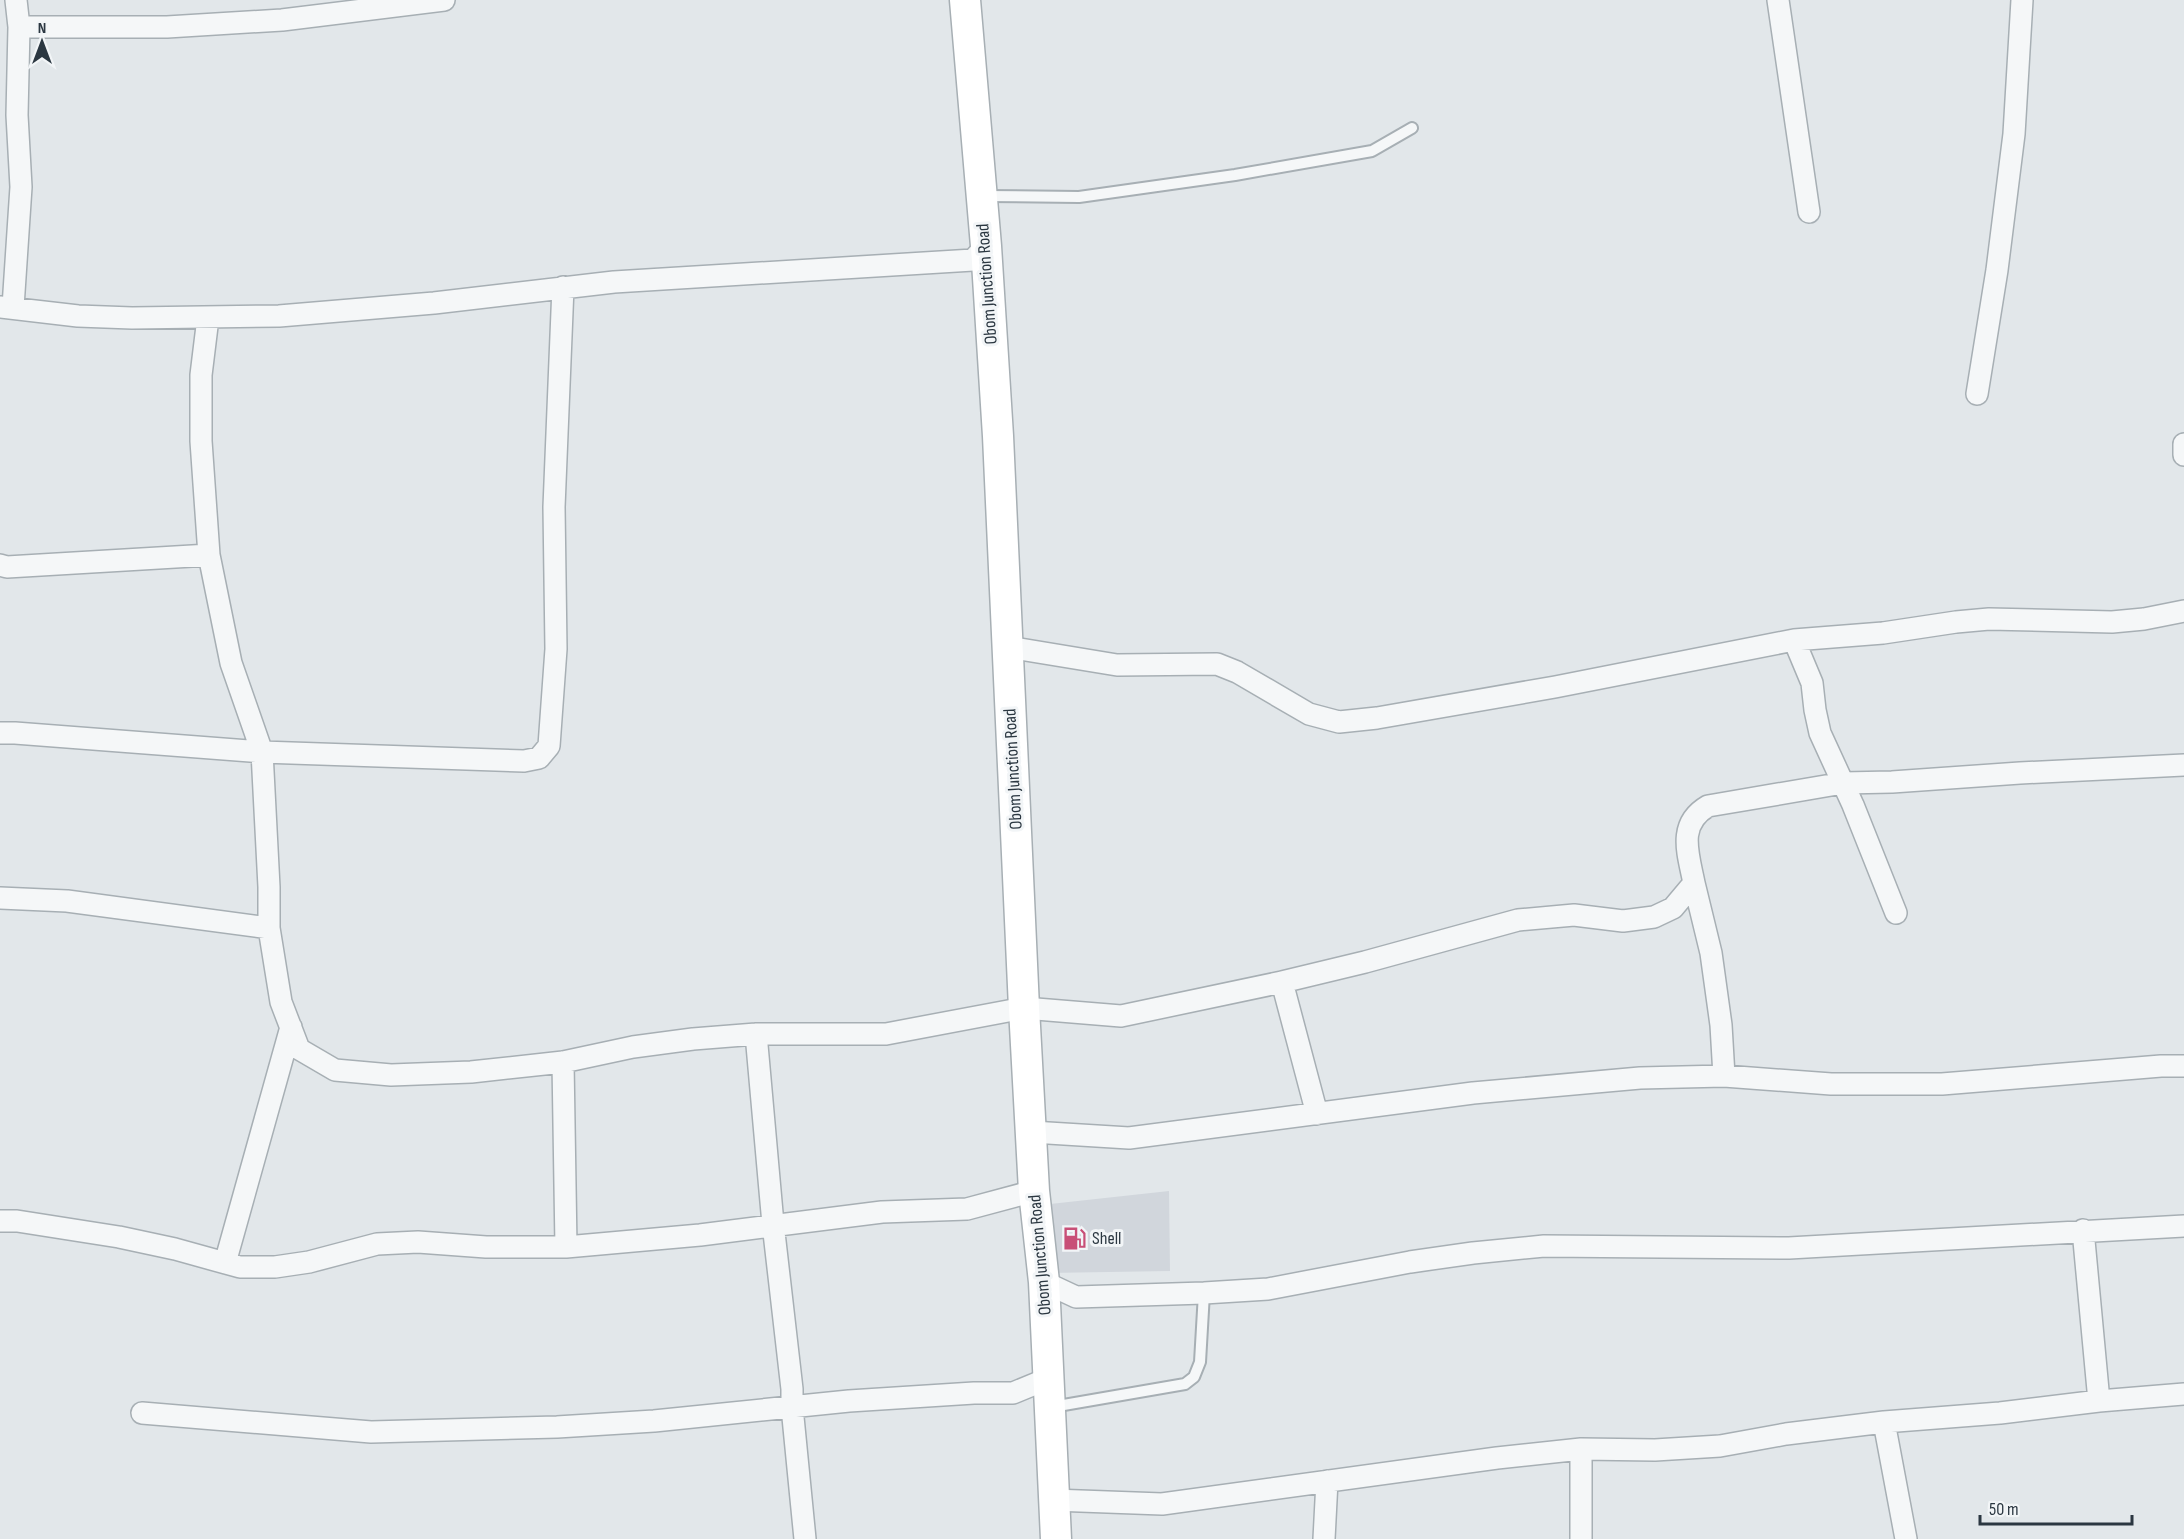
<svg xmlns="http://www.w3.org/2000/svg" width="2184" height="1539" font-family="'Sofia Sans Condensed',sans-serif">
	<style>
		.built { fill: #d1d6dc }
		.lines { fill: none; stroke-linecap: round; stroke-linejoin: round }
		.service-casing { stroke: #a7afb4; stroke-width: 14 }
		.minor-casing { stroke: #a7afb4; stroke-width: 24 }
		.secondary-casing { stroke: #a7afb4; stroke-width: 33 }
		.service { stroke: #f5f7f8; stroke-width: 10 }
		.minor { stroke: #f5f7f8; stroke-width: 21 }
		.secondary { stroke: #fff; stroke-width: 30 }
		.labels { text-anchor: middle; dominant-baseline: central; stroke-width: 6; stroke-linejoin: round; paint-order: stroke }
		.street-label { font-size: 18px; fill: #2b3741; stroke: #f2f5f7 }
		.poi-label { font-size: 18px; fill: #2b3741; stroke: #f2f5f7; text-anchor: start }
	</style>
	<rect width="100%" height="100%" fill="#e2e7ea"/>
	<path class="built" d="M1169 1191 1170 1271 1047 1273 1041 1205Z"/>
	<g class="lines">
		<defs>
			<path id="service" d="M983 196 1079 197 1235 175 1372 151 1412 128
				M1052 1407 1185 1384 1194 1377 1200 1362 1204 1293"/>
			<path id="minor" d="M1778 0 1809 212
				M19 27H167L282 20 444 0
				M0 307 78 316 132 318 279 316 434 303 614 282 973 260 986 246
				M13 307 21 187 17 115 19 27 16 0
				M208 318 201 375V441L209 555 231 663 262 752 269 887V928L281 1002 299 1049 335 1070 391 1075 471 1072 563 1062 633 1047 693 1039 756 1034H886L1024 1008 1121 1016 1282 982 1365 962 1518 920 1574 915 1623 921 1654 917 1673 908 1694 883C1688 853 1677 824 1708 806L1843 783 1892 782 2020 773 2184 765
				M1977 394 1997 270 2014 134 2022 0
				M2184 444V455
				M0 565 7 567 209 555
				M1794 640 1812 683 1815 710 1820 733 1853 805 1896 913
				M1008 647 1117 665 1217 664 1237 672 1309 714 1339 722 1377 718 1555 687 1794 640 1883 633 1956 622 1989 619 2112 622 2144 619 2184 611
				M0 733H15L262 752 524 761 539 758 549 746 556 649 554 507 563 287
				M1694 883 1711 953 1721 1025 1724 1076
				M0 898 67 901 269 928
				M1282 982 1317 1114
				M756 1034 773 1224 792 1389V1407L805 1539
				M563 1062 566 1247
				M1032 1132 1129 1138 1473 1093 1640 1078 1724 1076 1831 1084H1942L2161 1066H2184
				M0 1221H17L119 1237 175 1249 240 1267H275L309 1262 377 1244 418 1242 486 1247H566L700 1235 882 1212 967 1209 1034 1191
				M2083 1230 2099 1401
				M225 1263 291 1027
				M1044 1282 1076 1297 1204 1293 1268 1289 1410 1262 1473 1253 1544 1246 1789 1248 2184 1226
				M142 1413 371 1432 557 1427 654 1421 849 1401 974 1393H1013L1047 1379
				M1884 1422 1906 1539
				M1581 1449V1539
				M1053 1500 1162 1504 1497 1458 1581 1449 1655 1450 1720 1446 1786 1434 1884 1422 2000 1413 2099 1401 2184 1394
				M1324 1539 1327 1481"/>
			<path id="secondary" d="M965 0 986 246 998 436 1024 1008 1034 1191 1044 1282 1056 1539"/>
		</defs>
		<use href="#service" class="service-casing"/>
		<use href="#minor" class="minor-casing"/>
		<use href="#secondary" class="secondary-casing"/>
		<use href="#service" class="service"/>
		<use href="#minor" class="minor"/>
		<use href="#secondary" class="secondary"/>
	</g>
	<defs>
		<symbol id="fuel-bare" viewBox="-9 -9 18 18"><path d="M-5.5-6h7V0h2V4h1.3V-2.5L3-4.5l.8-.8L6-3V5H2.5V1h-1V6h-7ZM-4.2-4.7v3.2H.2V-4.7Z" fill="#c84f77" stroke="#f2f5f7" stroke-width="2.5" paint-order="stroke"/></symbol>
	</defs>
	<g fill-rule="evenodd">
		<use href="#fuel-bare" x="1058" y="1222" width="33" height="33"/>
	</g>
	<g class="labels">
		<g class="street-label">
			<text transform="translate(987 284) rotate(-94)">Obom Junction Road</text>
			<text transform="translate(1013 769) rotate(-93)">Obom Junction Road</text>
			<text transform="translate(1040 1255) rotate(-95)">Obom Junction Road</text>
		</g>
		<g class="poi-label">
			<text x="1092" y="1238">Shell</text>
		</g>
	</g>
	<g transform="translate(42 42)" stroke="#f2f5f7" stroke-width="4.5" paint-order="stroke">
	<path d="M0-4.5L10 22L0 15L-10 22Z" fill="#2b3741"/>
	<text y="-9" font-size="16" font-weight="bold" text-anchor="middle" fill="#2b3741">N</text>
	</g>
	<path d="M1980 1515v9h152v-9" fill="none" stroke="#2b3741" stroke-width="3"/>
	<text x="1989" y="1515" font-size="18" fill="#2b3741" stroke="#f2f5f7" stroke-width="4.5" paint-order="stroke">50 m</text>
</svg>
